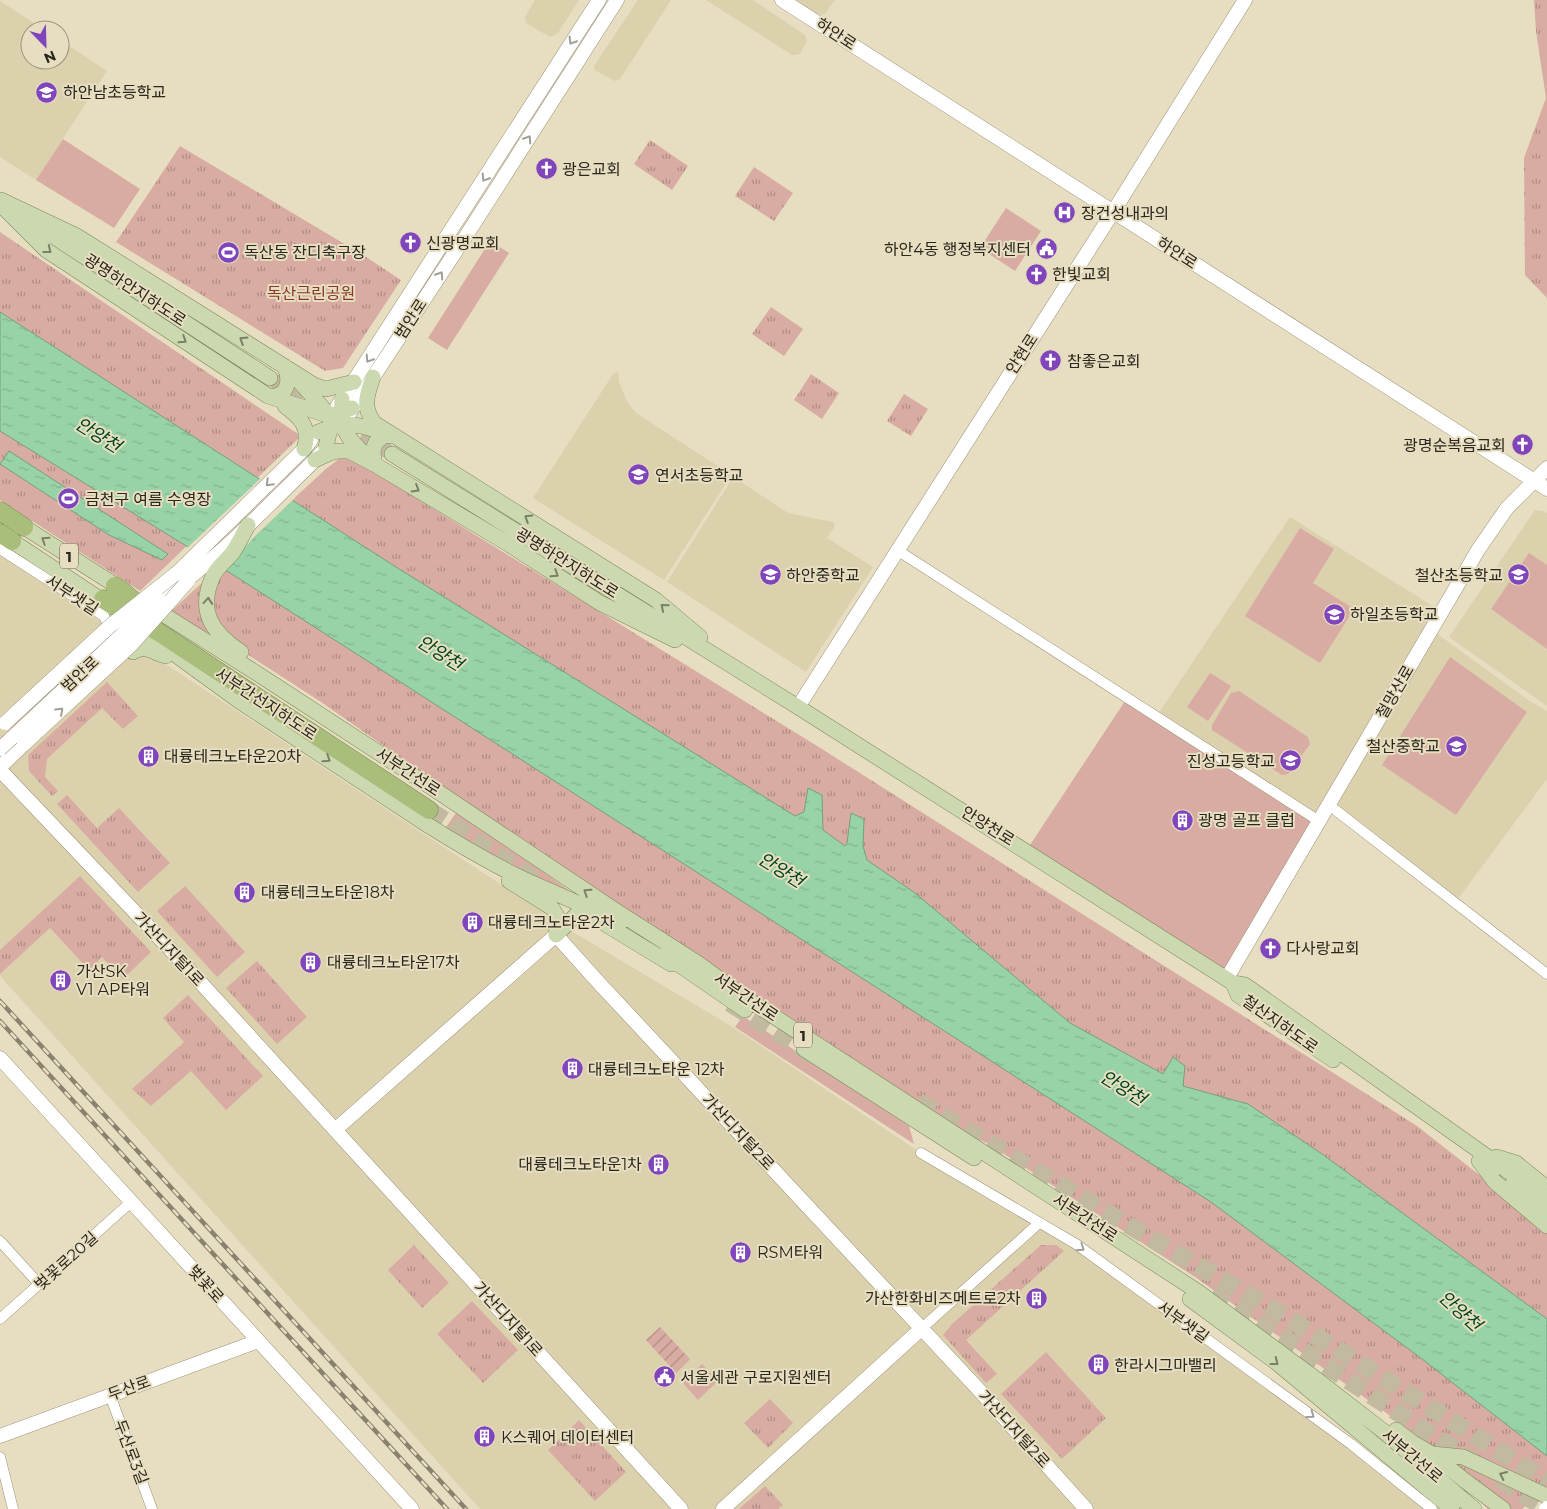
<svg xmlns="http://www.w3.org/2000/svg" width="1547" height="1509" font-family="Montserrat,'Noto Sans KR',sans-serif">
	<style>
		.built { fill: #dcd1ad }
		.grass { fill: #d8aca2 }
		.park { fill: url(#park-tufts) }
		.garden { fill: url(#garden-furrows) }
		.water { fill: url(#water-ripples); stroke: #779f7d }
		.pier { fill: #e7dec1 }
		.lines { fill: none; stroke-linecap: round; stroke-linejoin: round }
		.primary-tunnel { stroke: #c1b9a0; stroke-width: 15; stroke-dasharray: 15 8; stroke-linecap: butt }
		.highway-tunnel { stroke: #c1b9a0; stroke-width: 18; stroke-dasharray: 18 9; stroke-linecap: butt }
		.street-casing { stroke: #9a9277; stroke-width: 11 }
		.secondary-casing { stroke: #9a9277; stroke-width: 15 }
		.primary-casing { stroke: #7d895a; stroke-width: 16 }
		.highway-casing { stroke: #7d895a; stroke-width: 19 }
		.street { stroke: #fff; stroke-width: 10 }
		.secondary { stroke: #fff; stroke-width: 14 }
		.primary { stroke: #ccd8b0; stroke-width: 15 }
		.highway { stroke: #aabe7c; stroke-width: 18 }
		.rail-casing { stroke: #88826e; stroke-width: 4.5 }
		.rail { stroke: #e7dec1; stroke-width: 2.5; stroke-dasharray: 8; stroke-linecap: butt }
		.secondary-bridge-casing { stroke: #9a9277; stroke-width: 15; stroke-linecap: butt }
		.secondary-bridge { stroke: #fff; stroke-width: 14 }
		.oneway { stroke: #9f9e99 }
		.oneway2 { stroke: #7b8066 }
		.labels { text-anchor: middle; dominant-baseline: central; stroke-width: 4; stroke-linejoin: round; paint-order: stroke }
		.shield { fill: #e7dec1; stroke: #635e4e; stroke-width: 1 }
		.shield-label { font-size: 15px; font-weight: bold; fill: #2a271c }
		.street-label { font-size: 16px; fill: #2a271c; stroke: #e7dec1 }
		.poi-label { font-size: 16px; fill: #2a271c; stroke: #e7dec1; text-anchor: start }
		.park-label { font-size: 16px; fill: #883726; stroke: #e7dec1 }
		.water-label { font-size: 18px; font-style: italic; fill: #004620; stroke: #e7dec1 }
	</style>
	<defs>
		<pattern id="park-tufts" width="24" height="20" patternUnits="userSpaceOnUse" patternTransform="scale(1.25)"><rect width="24" height="20" fill="#d8aca2"/><path d="M3 7l-1-3M5 7V3M7 7l1-3M15 17l-1-3M17 17v-4M19 17l1-3" fill="none" stroke="#af8c83"/></pattern>
		<pattern id="garden-furrows" width="10" height="10" patternUnits="userSpaceOnUse" patternTransform="scale(1.25)"><rect width="10" height="10" fill="#d8aca2"/><path d="M-1 1l2-2M0 10L10 0M9 11l2-2" fill="none" stroke="#af8c83"/></pattern>
		<pattern id="water-ripples" width="26" height="14" patternUnits="userSpaceOnUse" patternTransform="scale(1.25)"><rect width="26" height="14" fill="#98d2a7"/><path d="M2 4q2-2 4 0t4 0M15 11q2-2 4 0t4 0" fill="none" stroke="#83b48f"/></pattern>
	</defs>
	<rect width="100%" height="100%" fill="#e7dec1"/>
	<path class="built" d="M535 0H579L558 33 550 37 526 23 525 17Z
		M638 0H671L620 79 615 81 594 70V66Z
		M706 0H753L805 35 807 41 800 54 792 55Z
		M793 0H835L825 14 816 15Z
		M0 1 45 30H30V60H60V40L107 71 36 180 0 157Z
		M618 372 619 382 623 392 628 403 636 413 730 474V477L664 580 533 498 613 374Z
		M735 478 788 513 833 522 835 526 827 538 873 567 806 672 667 582 732 479Z
		M1535 510 1544 511 1547 513V706L1449 637Z
		M1290 517 1444 613 1432 630 1528 700 1547 711V779L1455 903 1329 805 1319 821 1156 717Z
		M0 555 573 932 731 1026 921 1153 1119 1276 1203 1337 1398 1486 1424 1509H480L0 976Z"/>
	<path class="grass" d="M63 139 140 189 114 228 36 180Z
		M1006 208 1041 231 1015 271 980 248Z
		M490 241 509 253 447 350 428 338Z
		M1300 528 1334 549 1313 583 1354 609 1320 663 1245 616Z
		M1529 553 1547 565V649L1491 609Z
		M1450 657 1527 712 1456 815 1382 765Z
		M1210 673 1231 686 1208 721 1187 707Z
		M1239 691 1308 737 1310 744 1288 774 1282 775 1212 730V725L1231 693Z
		M1127 698 1319 821 1227 978 1026 851Z
		M458 810 574 894 564 892 444 830Z
		M743 1016 909 1126 914 1144 735 1027Z
		M702 1364 718 1381 698 1400 683 1383Z"/>
	<path class="park" d="M1534 0H1547V298L1525 275 1524 158 1546 98 1536 31Z
		M650 140 688 166 672 190 634 164Z
		M180 146 363 255 401 280 343 368 325 371 116 242Z
		M754 167 793 193 774 221 735 196Z
		M0 232 301 436 140 591 0 500Z
		M771 307 803 329 784 356 752 334Z
		M811 374 839 393 822 419 794 400Z
		M904 394 928 409 911 436 887 421Z
		M351 458 822 749 1417 1126 1547 1228V1488L1522 1509H1488L1389 1415 1195 1277 987 1143 965 1134 732 983 457 797 321 702 228 642 208 631 205 636 168 614 327 468 339 459Z
		M107 682 138 716 123 729 102 708 47 759 45 777 58 791 52 796 29 771 28 755Z
		M67 795 97 828 119 808 170 863 138 892 57 804Z
		M80 876 151 952 123 979 102 957 89 970 50 928 0 974V950Z
		M185 886 245 952 217 977 157 911Z
		M257 961 307 1017 277 1044 226 988Z
		M188 995 263 1076 226 1110 191 1071 151 1106 132 1089 184 1042 163 1018Z
		M414 1245 449 1283 422 1308 388 1270Z
		M1041 1245H1056L1064 1251 966 1340 997 1374 986 1383 943 1335 952 1324Z
		M472 1301 518 1350 483 1383 437 1334Z
		M1046 1352 1106 1418 1062 1459 1001 1394Z
		M770 1399 793 1423 768 1448 744 1423Z
		M579 1420 626 1472 595 1501 548 1450Z
		M765 1486 783 1505 778 1509H739Z"/>
	<path class="garden" d="M660 1327 690 1359 676 1373 646 1340Z"/>
	<path class="water" d="M0 312 396 567 795 816 804 812 808 788 822 795 823 830 845 846 847 843 851 813 864 819 863 846 867 860 915 893 1070 1023 1163 1074 1173 1057 1185 1066 1183 1086 1248 1104 1322 1154 1547 1319V1456L1422 1359 1211 1202 235 576 0 431Z
		M9 451 168 554 162 560 109 535 0 464Z"/>
	<path class="pier" d="M262 477 295 498 254 537 224 572 186 549Z"/>
	<g class="lines">
		<path class="primary-tunnel" d="M270 378 322 411
			M342 423 392 454"/>
		<path class="highway-tunnel" d="M429 810 535 880
			M730 1003 816 1057
			M918 1102 1289 1319 1547 1481
			M1211 1295 1294 1345 1474 1462
			M1500 1479 1546 1509"/>
		<defs>
			<path id="street" d="M0 549 104 616 111 632
				M897 550 1319 821
				M1329 805 1547 974
				M921 1153 1076 1244 1351 1444 1432 1509
				M0 1241 39 1284
				M0 1319 131 1202
				M921 1329 1039 1223
				M110 1395 152 1509
				M0 1457 13 1509"/>
			<path id="secondary" d="M782 0 1547 489
				M337 407 599 0
				M347 417 473 225 617 0
				M172 581 178 572 304 449 311 440
				M159 600C217 561 265 508 315 460L321 453
				M798 707 1113 212 1245 0
				M0 767 24 744
				M0 770 170 949 681 1509
				M1227 978 1478 550 1507 508 1547 468
				M0 1058 412 1509
				M335 1130 556 935 599 983 979 1390 1086 1509
				M0 1436 258 1341
				M723 1509 921 1329"/>
			<path id="primary" d="M1 200 77 236 314 385 326 389 354 382
				M0 204 46 250 268 396 330 416 352 408
				M33 223 270 378
				M373 377C367 395 362 406 374 423L656 600 700 637
				M299 381 330 416 331 424 326 447
				M268 396C287 399 292 380 284 366
				M342 399C340 430 345 435 366 456
				M285 406C301 418 311 428 304 449
				M318 432C347 421 353 423 383 432
				M392 454 798 707 1233 983 1245 985 1547 1199
				M315 460 330 453 338 451H349L374 464 510 545 600 603 675 640
				M374 464 373 450 376 442 385 435 394 436
				M24 527 126 592
				M12 541 112 607
				M150 606 258 674 425 783 613 909 699 964 744 997 1197 1291 1316 1379 1382 1430 1474 1509
				M136 626 239 701 426 824C456 843 487 861 519 877 553 893 587 905 619 925
				M133 652C145 644 154 653 166 656
				M241 652C212 633 197 611 213 576 217 567 227 560 233 552 239 543 243 534 248 525
				M509 881 552 908 557 916 556 935
				M556 935 577 914 587 913 671 964
				M665 955 745 1010
				M1233 983 1238 995 1333 1060
				M804 1049 974 1158
				M1496 1157 1516 1163 1542 1184
				M1479 1161 1495 1182 1547 1226
				M1511 1186 1547 1213
				M1190 1299 1277 1363 1452 1509
				M1396 1430 1413 1443 1432 1454 1464 1480 1503 1509
				M1432 1454 1463 1457 1547 1496"/>
			<path id="highway" d="M0 511 24 527
				M0 533 12 541
				M115 586 150 613
				M103 599 160 633 429 810"/>
		</defs>
		<use href="#street" class="street-casing"/>
		<use href="#secondary" class="secondary-casing"/>
		<use href="#primary" class="primary-casing"/>
		<use href="#highway" class="highway-casing"/>
		<use href="#street" class="street"/>
		<use href="#secondary" class="secondary"/>
		<use href="#primary" class="primary"/>
		<use href="#highway" class="highway"/>
		<defs>
			<path id="rail" d="M0 1001 466 1509
				M0 1021 447 1509"/>
		</defs>
		<use href="#rail" class="rail-casing"/>
		<use href="#rail" class="rail"/>
		<defs>
			<path id="secondary-bridge" d="M5 723 110 626 178 572
				M24 744 131 645 188 581
				M0 749 159 600
				M1546 1509 1547 1508"/>
		</defs>
		<use href="#secondary-bridge" class="secondary-bridge-casing"/>
		<use href="#secondary-bridge" class="secondary-bridge"/>
	</g>
	<defs><path id="oneway-chevron" d="M-2-3.5L2.5 0L-2 3.5" fill="none" stroke-width="1.6" stroke-linecap="round" stroke-linejoin="round" transform="scale(1.25)"/></defs>
	<g class="oneway">
		<use href="#oneway-chevron" transform="translate(572 41) rotate(122)"/>
		<use href="#oneway-chevron" transform="translate(528 139) rotate(-57)"/>
		<use href="#oneway-chevron" transform="translate(485 178) rotate(123)"/>
		<use href="#oneway-chevron" transform="translate(440 275) rotate(-57)"/>
		<use href="#oneway-chevron" transform="translate(369 359) rotate(123)"/>
		<use href="#oneway-chevron" transform="translate(269 483) rotate(135)"/>
		<use href="#oneway-chevron" transform="translate(60 711) rotate(-43)"/>
		<use href="#oneway-chevron" transform="translate(1081 1248) rotate(35)"/>
		<use href="#oneway-chevron" transform="translate(1311 1415) rotate(36)"/>
	</g>
	<g class="oneway2">
		<use href="#oneway-chevron" transform="translate(48 250) rotate(38)"/>
		<use href="#oneway-chevron" transform="translate(183 340) rotate(33)"/>
		<use href="#oneway-chevron" transform="translate(243 340) rotate(-148)"/>
		<use href="#oneway-chevron" transform="translate(416 489) rotate(31)"/>
		<use href="#oneway-chevron" transform="translate(528 518) rotate(-148)"/>
		<use href="#oneway-chevron" transform="translate(45 540) rotate(-147)"/>
		<use href="#oneway-chevron" transform="translate(555 574) rotate(33)"/>
		<use href="#oneway-chevron" transform="translate(208 601) rotate(-85)"/>
		<use href="#oneway-chevron" transform="translate(664 607) rotate(-140)"/>
		<use href="#oneway-chevron" transform="translate(327 759) rotate(33)"/>
		<use href="#oneway-chevron" transform="translate(587 892) rotate(-146)"/>
		<use href="#oneway-chevron" transform="translate(1275 1362) rotate(38)"/>
		<use href="#oneway-chevron" transform="translate(1503 1475) rotate(-155)"/>
	</g>
	<defs>
		<symbol id="school-disc" viewBox="-11 -11 22 22"><circle r="9.5" fill="#8045bb" stroke="#e7dec1"/><path d="M0-5L7-2L0 1L-7-2ZM-4 1L0 2.5L4 1V4Q0 6-4 4Z" fill="#fff"/></symbol>
		<symbol id="church-disc" viewBox="-11 -11 22 22"><circle r="9.5" fill="#8045bb" stroke="#e7dec1"/><path d="M-1.2-6h2.4v3.5h3.3v2.4h-3.3V6h-2.4V-.1h-3.3v-2.4h3.3Z" fill="#fff"/></symbol>
		<symbol id="hospital-disc" viewBox="-11 -11 22 22"><circle r="9.5" fill="#8045bb" stroke="#e7dec1"/><path d="M-5-5h3v3.5h4V-5h3V5h-3V1.5h-4V5h-3Z" fill="#fff"/></symbol>
		<symbol id="civic-disc" viewBox="-11 -11 22 22"><circle r="9.5" fill="#8045bb" stroke="#e7dec1"/><path d="M-.6-6.5H3V-4.5H.6V-3L4-1V1h2V6H-6V1h2V-1L-.6-3ZM-1.2 2.5V6h2.4V2.5Z" fill="#fff"/></symbol>
		<symbol id="stadium-disc" viewBox="-11 -11 22 22"><circle r="9.5" fill="#8045bb" stroke="#e7dec1"/><path d="M0-5a6.5 5 0 1 0 0 10a6.5 5 0 1 0 0-10ZM-3.5-1.8h7v3.6h-7Z" fill="#fff"/></symbol>
		<symbol id="building-disc" viewBox="-11 -11 22 22"><circle r="9.5" fill="#8045bb" stroke="#e7dec1"/><path d="M-4-6H4V6H1V3H-1V6H-4ZM-2.5-4.3h1.7v1.8h-1.7ZM.8-4.3h1.7v1.8H.8ZM-2.5-1h1.7V.8h-1.7ZM.8-1h1.7V.8H.8Z" fill="#fff"/></symbol>
	</defs>
	<g fill-rule="evenodd">
		<use href="#school-disc" x="34" y="80" width="25" height="25"/>
		<use href="#church-disc" x="534" y="156" width="25" height="25"/>
		<use href="#hospital-disc" x="1052" y="200" width="25" height="25"/>
		<use href="#church-disc" x="398" y="230" width="25" height="25"/>
		<use href="#civic-disc" x="1034" y="236" width="25" height="25"/>
		<use href="#stadium-disc" x="216" y="240" width="25" height="25"/>
		<use href="#church-disc" x="1024" y="262" width="25" height="25"/>
		<use href="#church-disc" x="1038" y="348" width="25" height="25"/>
		<use href="#church-disc" x="1510" y="432" width="25" height="25"/>
		<use href="#school-disc" x="626" y="462" width="25" height="25"/>
		<use href="#stadium-disc" x="56" y="486" width="25" height="25"/>
		<use href="#school-disc" x="758" y="562" width="25" height="25"/>
		<use href="#school-disc" x="1506" y="562" width="25" height="25"/>
		<use href="#school-disc" x="1322" y="602" width="25" height="25"/>
		<use href="#school-disc" x="1444" y="734" width="25" height="25"/>
		<use href="#building-disc" x="136" y="744" width="25" height="25"/>
		<use href="#school-disc" x="1278" y="748" width="25" height="25"/>
		<use href="#building-disc" x="1170" y="808" width="25" height="25"/>
		<use href="#building-disc" x="232" y="880" width="25" height="25"/>
		<use href="#building-disc" x="460" y="910" width="25" height="25"/>
		<use href="#church-disc" x="1258" y="936" width="25" height="25"/>
		<use href="#building-disc" x="298" y="950" width="25" height="25"/>
		<use href="#building-disc" x="48" y="968" width="25" height="25"/>
		<use href="#building-disc" x="560" y="1056" width="25" height="25"/>
		<use href="#building-disc" x="646" y="1152" width="25" height="25"/>
		<use href="#building-disc" x="728" y="1240" width="25" height="25"/>
		<use href="#building-disc" x="1024" y="1286" width="25" height="25"/>
		<use href="#building-disc" x="1086" y="1352" width="25" height="25"/>
		<use href="#civic-disc" x="652" y="1364" width="25" height="25"/>
		<use href="#building-disc" x="472" y="1424" width="25" height="25"/>
	</g>
	<g class="labels">
		<g class="shield">
			<rect x="60" y="543.5" width="18" height="25" rx="4"/>
			<rect x="794" y="1022.5" width="18" height="25" rx="4"/>
		</g>
		<g class="shield-label">
			<text x="69" y="556">1</text>
			<text x="803" y="1035">1</text>
		</g>
		<g class="street-label">
			<text transform="translate(836 34) rotate(33)">하안로</text>
			<text transform="translate(1177 253) rotate(33)">하안로</text>
			<text transform="translate(135 290) rotate(33)">광명하안지하도로</text>
			<text transform="translate(411 319) rotate(-57)">범안로</text>
			<text transform="translate(1022 354) rotate(-57)">안현로</text>
			<text transform="translate(567 563) rotate(32)">광명하안지하도로</text>
			<text transform="translate(72 595) rotate(33)">서부샛길</text>
			<text transform="translate(80 674) rotate(-43)">범안로</text>
			<text transform="translate(1395 692) rotate(-60)">철망산로</text>
			<text transform="translate(266 704) rotate(33)">서부간선지하도로</text>
			<text transform="translate(408 772) rotate(33)">서부간선로</text>
			<text transform="translate(988 826) rotate(32)">안양천로</text>
			<text transform="translate(169 949) rotate(47)">가산디지털1로</text>
			<text transform="translate(746 997) rotate(34)">서부간선로</text>
			<text transform="translate(1280 1024) rotate(35)">철산지하도로</text>
			<text transform="translate(738 1132) rotate(47)">가산디지털2로</text>
			<text transform="translate(1085 1218) rotate(33)">서부간선로</text>
			<text transform="translate(66 1261) rotate(-42)">벚꽃로20길</text>
			<text transform="translate(206 1284) rotate(48)">벚꽃로</text>
			<text transform="translate(508 1319) rotate(48)">가산디지털1로</text>
			<text transform="translate(1183 1322) rotate(36)">서부샛길</text>
			<text transform="translate(129 1388) rotate(-20)">두산로</text>
			<text transform="translate(1014 1429) rotate(48)">가산디지털2로</text>
			<text transform="translate(131 1452) rotate(69)">두산로3길</text>
			<text transform="translate(1412 1456) rotate(40)">서부간선로</text>
		</g>
		<g class="poi-label">
			<text x="63" y="92">하안남초등학교</text>
			<text x="562" y="169">광은교회</text>
			<text x="1081" y="213">장건성내과의</text>
			<text x="426" y="243">신광명교회</text>
			<text x="1031" y="249" text-anchor="end">하안4동 행정복지센터</text>
			<text x="244" y="252">독산동 잔디축구장</text>
			<text x="1052" y="274">한빛교회</text>
			<text x="1067" y="361">참좋은교회</text>
			<text x="1506" y="445" text-anchor="end">광명순복음교회</text>
			<text x="655" y="475">연서초등학교</text>
			<text x="85" y="499">금천구 여름 수영장</text>
			<text x="786" y="575">하안중학교</text>
			<text x="1503" y="575" text-anchor="end">철산초등학교</text>
			<text x="1350" y="614">하일초등학교</text>
			<text x="1440" y="746" text-anchor="end">철산중학교</text>
			<text x="164" y="756">대륭테크노타운20차</text>
			<text x="1275" y="761" text-anchor="end">진성고등학교</text>
			<text x="1198" y="820">광명 골프 클럽</text>
			<text x="261" y="892">대륭테크노타운18차</text>
			<text x="488" y="922">대륭테크노타운2차</text>
			<text x="1286" y="948">다사랑교회</text>
			<text x="327" y="962">대륭테크노타운17차</text>
			<text x="76" y="971">가산SK<tspan x="76" dy="18">V1 AP타워</tspan></text>
			<text x="588" y="1069">대륭테크노타운 12차</text>
			<text x="642" y="1164" text-anchor="end">대륭테크노타운1차</text>
			<text x="757" y="1252">RSM타워</text>
			<text x="1021" y="1298" text-anchor="end">가산한화비즈메트로2차</text>
			<text x="1114" y="1365">한라시그마밸리</text>
			<text x="680" y="1377">서울세관 구로지원센터</text>
			<text x="501" y="1437">K스퀘어 데이터센터</text>
		</g>
		<g class="park-label">
			<text x="311" y="293">독산근린공원</text>
		</g>
		<g class="water-label">
			<text transform="translate(98 435) rotate(32)">안양천</text>
			<text transform="translate(440 653) rotate(32)">안양천</text>
			<text transform="translate(781 870) rotate(32)">안양천</text>
			<text transform="translate(1123 1088) rotate(32)">안양천</text>
			<text transform="translate(1460 1311) rotate(42)">안양천</text>
		</g>
	</g>
	<g transform="translate(45 45) rotate(157)"><circle r="24" fill="#e7dec1" stroke="#9b957f"/>
	<path d="M0-4L9 19L0 12L-9 19Z" fill="#8045bb"/>
	<text y="-8" font-size="14" font-weight="bold" text-anchor="middle" fill="#2a271c">N</text>
	</g>
</svg>
